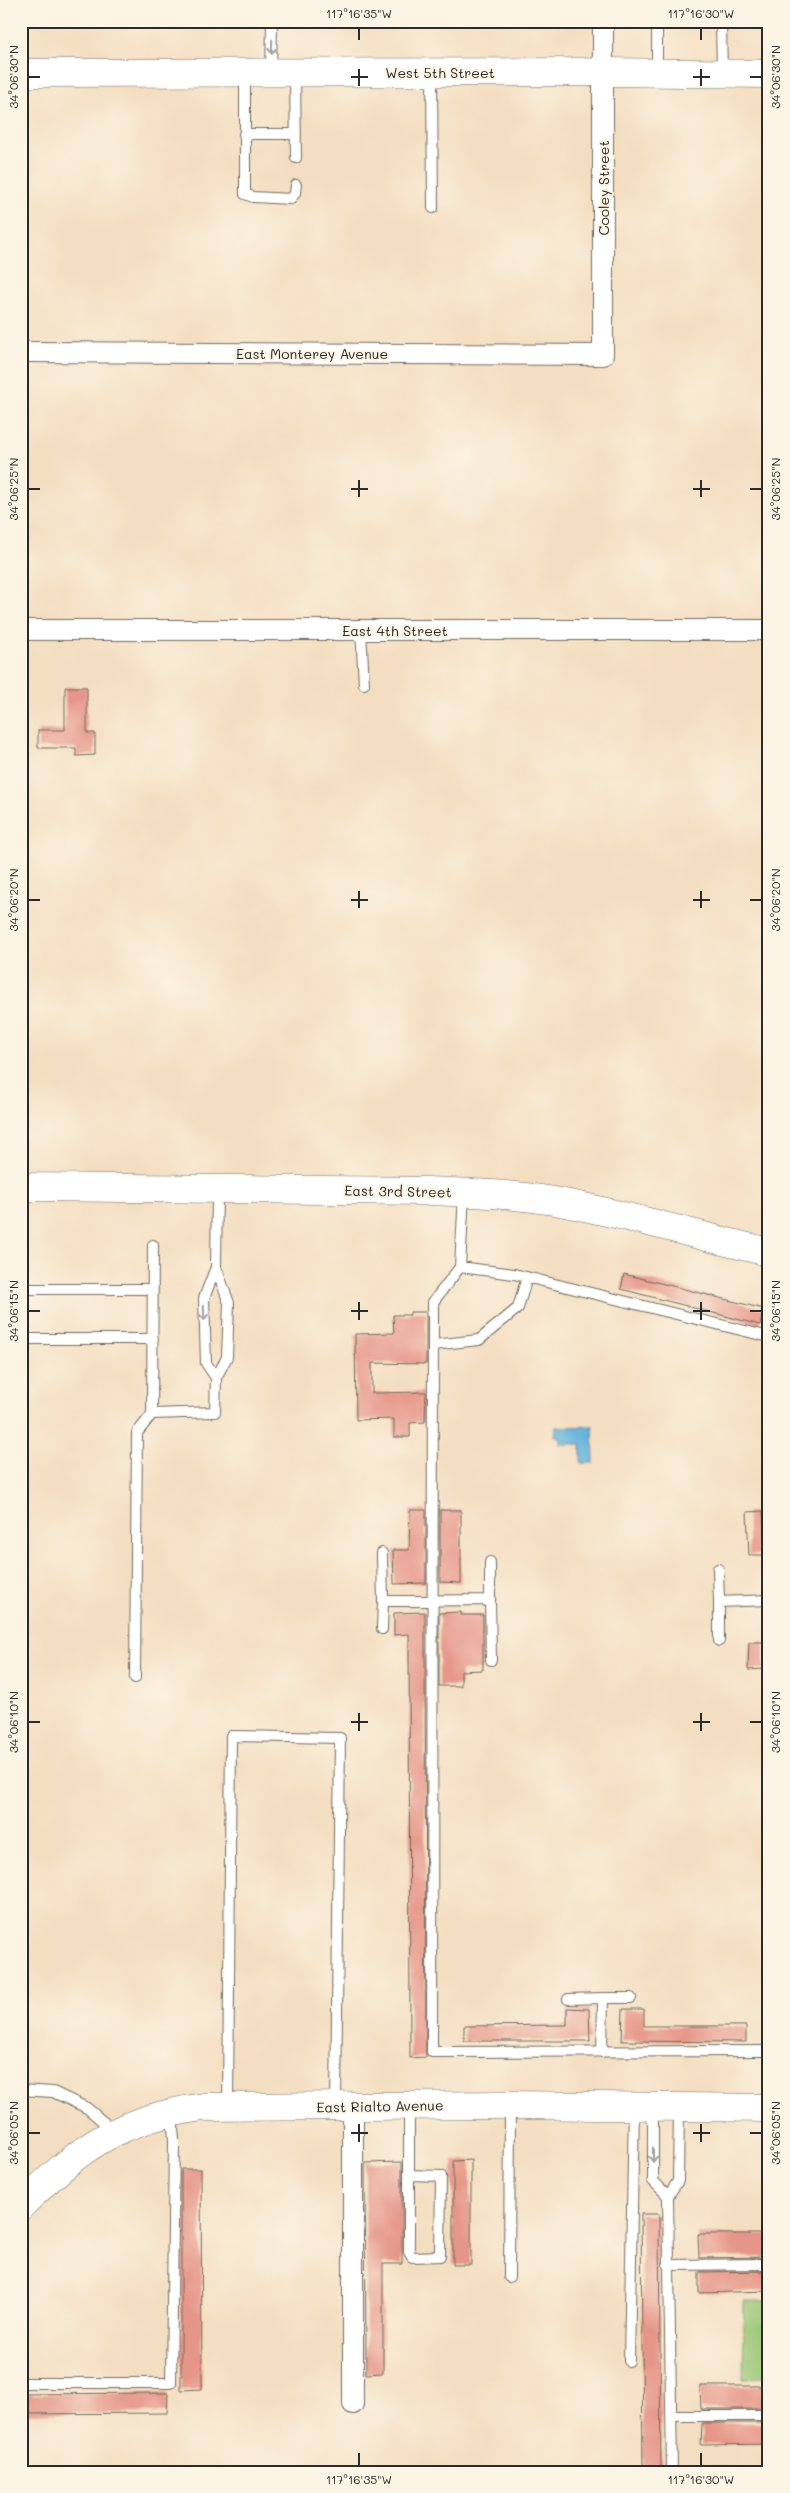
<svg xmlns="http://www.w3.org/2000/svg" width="790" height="2493" font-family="Mali,sans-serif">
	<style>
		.green { fill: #99c572; stroke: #62784e }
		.water { fill: #63b2dd; stroke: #476e84 }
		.building { fill: #e69688 }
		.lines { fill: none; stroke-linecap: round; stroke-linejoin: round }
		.lane-casing { stroke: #716a60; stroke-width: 12 }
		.street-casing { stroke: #716a60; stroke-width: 22 }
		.secondary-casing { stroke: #716a60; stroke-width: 29 }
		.path { stroke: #716a60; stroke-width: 3; stroke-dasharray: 4 4; stroke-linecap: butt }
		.lane { stroke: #fff; stroke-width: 10 }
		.street { stroke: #fff; stroke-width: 20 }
		.secondary { stroke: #fff; stroke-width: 28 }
		.oneway { stroke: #a0a0a0 }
		.ticks { fill: none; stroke: #2b2b2b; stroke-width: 2 }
		.labels { text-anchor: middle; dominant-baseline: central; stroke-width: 4; stroke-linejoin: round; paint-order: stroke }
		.street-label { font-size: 14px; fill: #2b2b2b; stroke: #fcf5e5 }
		.neatline { fill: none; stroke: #2b2b2b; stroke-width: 2 }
		.ticks-label { font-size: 12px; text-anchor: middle; fill: #2b2b2b }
	</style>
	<rect width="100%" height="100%" fill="#fcf5e5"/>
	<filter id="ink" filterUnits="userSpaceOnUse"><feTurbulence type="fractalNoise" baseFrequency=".02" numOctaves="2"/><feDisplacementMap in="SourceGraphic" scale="10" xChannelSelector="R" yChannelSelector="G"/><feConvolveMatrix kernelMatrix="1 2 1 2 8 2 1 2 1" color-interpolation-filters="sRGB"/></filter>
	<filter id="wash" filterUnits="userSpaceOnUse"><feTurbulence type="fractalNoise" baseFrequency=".0096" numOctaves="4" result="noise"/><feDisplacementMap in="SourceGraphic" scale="20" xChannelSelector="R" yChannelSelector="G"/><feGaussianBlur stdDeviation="1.12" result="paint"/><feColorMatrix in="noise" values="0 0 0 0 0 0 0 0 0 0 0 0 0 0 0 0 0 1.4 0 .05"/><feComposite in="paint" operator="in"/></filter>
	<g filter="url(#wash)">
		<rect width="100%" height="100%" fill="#f4dec1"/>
		<path class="green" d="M744 2301H769V2378L743 2379Z"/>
		<path class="water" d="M593 1426 594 1463H581V1444H560V1437L555 1436 556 1427Z"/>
		<g id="blocks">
			<path class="building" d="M65 687H87V733H95V755L76 756V748H38V730H65Z
				M624 1274 764 1309 760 1325 621 1289Z
				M410 1312H426V1364L372 1363V1393L426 1392 425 1422 410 1423V1437H394V1419L356 1420 355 1334 394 1333 393 1315H410Z
				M410 1510H426V1583L394 1584 393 1550H409Z
				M440 1510H461V1583L440 1582Z
				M763 1511 765 1555H749L747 1512Z
				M425 1612 426 2057 410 2058 409 1634 394 1635V1613Z
				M461 1612V1615H483V1670L461 1671V1686H439V1613Z
				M749 1642H764V1669L748 1670Z
				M567 2008 589 2009 590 2041H464V2026L567 2025Z
				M623 2009H644V2026H746V2042L622 2041Z
				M471 2160V2265H453V2161Z
				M402 2162V2264H383V2373L366 2374 365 2163Z
				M181 2169H201L202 2389 181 2390Z
				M641 2214H659L661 2472H643Z
				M698 2234H769V2257L699 2258Z
				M769 2271V2291L699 2293V2272Z
				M700 2386H769V2409H701Z
				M168 2393 167 2413 21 2414V2394Z
				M702 2423H769V2444L701 2445Z"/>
		</g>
	</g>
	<g filter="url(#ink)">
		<use href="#blocks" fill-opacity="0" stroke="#716a60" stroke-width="1"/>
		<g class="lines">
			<defs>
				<path id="lane" d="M721 21 722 73
					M657 71V21
					M271 72 272 21
					M295 73 296 158
					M432 73 433 208
					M245 75V194L253 197 291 199 295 193 296 185
					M244 134H295
					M21 586V600
					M361 630 364 684
					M464 1194 460 1267 433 1302 432 2052 769 2051
					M153 1245 152 1414 215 1412 216 1378 227 1357 229 1303 216 1267
					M460 1267 514 1274 769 1337
					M21 1289H153
					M21 1339H153
					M433 1345 479 1340 518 1308 527 1277
					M216 1378 206 1363 204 1298 216 1267 217 1190
					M382 1553 383 1601 490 1600 491 1660
					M718 1569 719 1602 769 1600
					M490 1600V1562
					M719 1602V1641
					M382 1629 383 1601
					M135 1678 137 1433 152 1414
					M603 1998H631
					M568 1999 603 1998 602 2052
					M21 2090 53 2092 87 2108 114 2131
					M228 2106 231 1736 340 1738 336 2106
					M653 2108V2181L668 2196
					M409 2175 441 2176 440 2256 412 2257 409 2252V2106
					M668 2265 769 2264
					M509 2277 510 2106
					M629 2361 634 2108
					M21 2383H171L174 2141 172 2113
					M671 2416H769
					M672 2472 668 2196 678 2181 679 2108"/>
				<path id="street" d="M21 352 603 355V21
					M21 630H769
					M353 2106V2404"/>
				<path id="secondary" d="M21 73 603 72 769 74
					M21 1187 429 1191C471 1193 513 1194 554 1201 627 1214 697 1236 769 1252
					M21 2206C80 2147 118 2119 203 2107L510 2105 769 2108"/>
			</defs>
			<use href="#lane" class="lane-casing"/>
			<use href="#street" class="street-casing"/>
			<use href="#secondary" class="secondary-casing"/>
			<path class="path" d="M765 1555H769"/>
			<use href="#lane" class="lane"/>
			<use href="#street" class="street"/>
			<use href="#secondary" class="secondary"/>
		</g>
		<defs><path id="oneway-shaft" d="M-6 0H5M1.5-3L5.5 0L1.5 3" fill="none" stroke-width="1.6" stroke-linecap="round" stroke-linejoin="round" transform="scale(1.25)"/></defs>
		<g class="oneway">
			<use href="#oneway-shaft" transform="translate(272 47) rotate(91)"/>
			<use href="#oneway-shaft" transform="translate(204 1313) rotate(88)"/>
			<use href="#oneway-shaft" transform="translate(653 2155) rotate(90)"/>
		</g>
	</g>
	<path class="ticks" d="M359 28V40M701 28V40M359 69V86M701 69V86M28 77H40M351 77H368M693 77H710M750 77H762M359 480V497M701 480V497M28 489H40M351 489H368M693 489H710M750 489H762M359 891V908M701 891V908M28 900H40M351 900H368M693 900H710M750 900H762M359 1302V1320M701 1302V1320M28 1311H40M351 1311H368M693 1311H710M750 1311H762M359 1713V1731M701 1713V1731M28 1722H40M351 1722H368M693 1722H710M750 1722H762M359 2124V2142M701 2124V2142M28 2133H40M351 2133H368M693 2133H710M750 2133H762M359 2453V2466M701 2453V2466"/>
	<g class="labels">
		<g class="street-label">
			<text x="440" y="72">West 5th Street</text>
			<text transform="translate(603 188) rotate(-90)">Cooley Street</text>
			<text x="312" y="353">East Monterey Avenue</text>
			<text x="395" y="630">East 4th Street</text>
			<text transform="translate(398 1191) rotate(1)">East 3rd Street</text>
			<text transform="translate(380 2106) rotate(-1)">East Rialto Avenue</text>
		</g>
	</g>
	<rect width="790" height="2493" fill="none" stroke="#fcf5e5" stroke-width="55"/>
	<rect x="28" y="28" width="734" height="2438" class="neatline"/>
	<g class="ticks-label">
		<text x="359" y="18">117°16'35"W</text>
		<text x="701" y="18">117°16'30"W</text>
		<text transform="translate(14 77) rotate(-90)" y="4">34°06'30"N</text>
		<text transform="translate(776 77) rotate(-90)" y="4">34°06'30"N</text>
		<text transform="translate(14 489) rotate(-90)" y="4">34°06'25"N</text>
		<text transform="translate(776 489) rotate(-90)" y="4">34°06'25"N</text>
		<text transform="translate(14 900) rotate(-90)" y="4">34°06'20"N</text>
		<text transform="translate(776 900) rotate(-90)" y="4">34°06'20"N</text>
		<text transform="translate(14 1311) rotate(-90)" y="4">34°06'15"N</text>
		<text transform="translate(776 1311) rotate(-90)" y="4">34°06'15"N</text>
		<text transform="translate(14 1722) rotate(-90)" y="4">34°06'10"N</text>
		<text transform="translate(776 1722) rotate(-90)" y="4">34°06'10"N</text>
		<text transform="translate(14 2133) rotate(-90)" y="4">34°06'05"N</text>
		<text transform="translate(776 2133) rotate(-90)" y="4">34°06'05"N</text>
		<text x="359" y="2484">117°16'35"W</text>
		<text x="701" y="2484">117°16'30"W</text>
	</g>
</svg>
